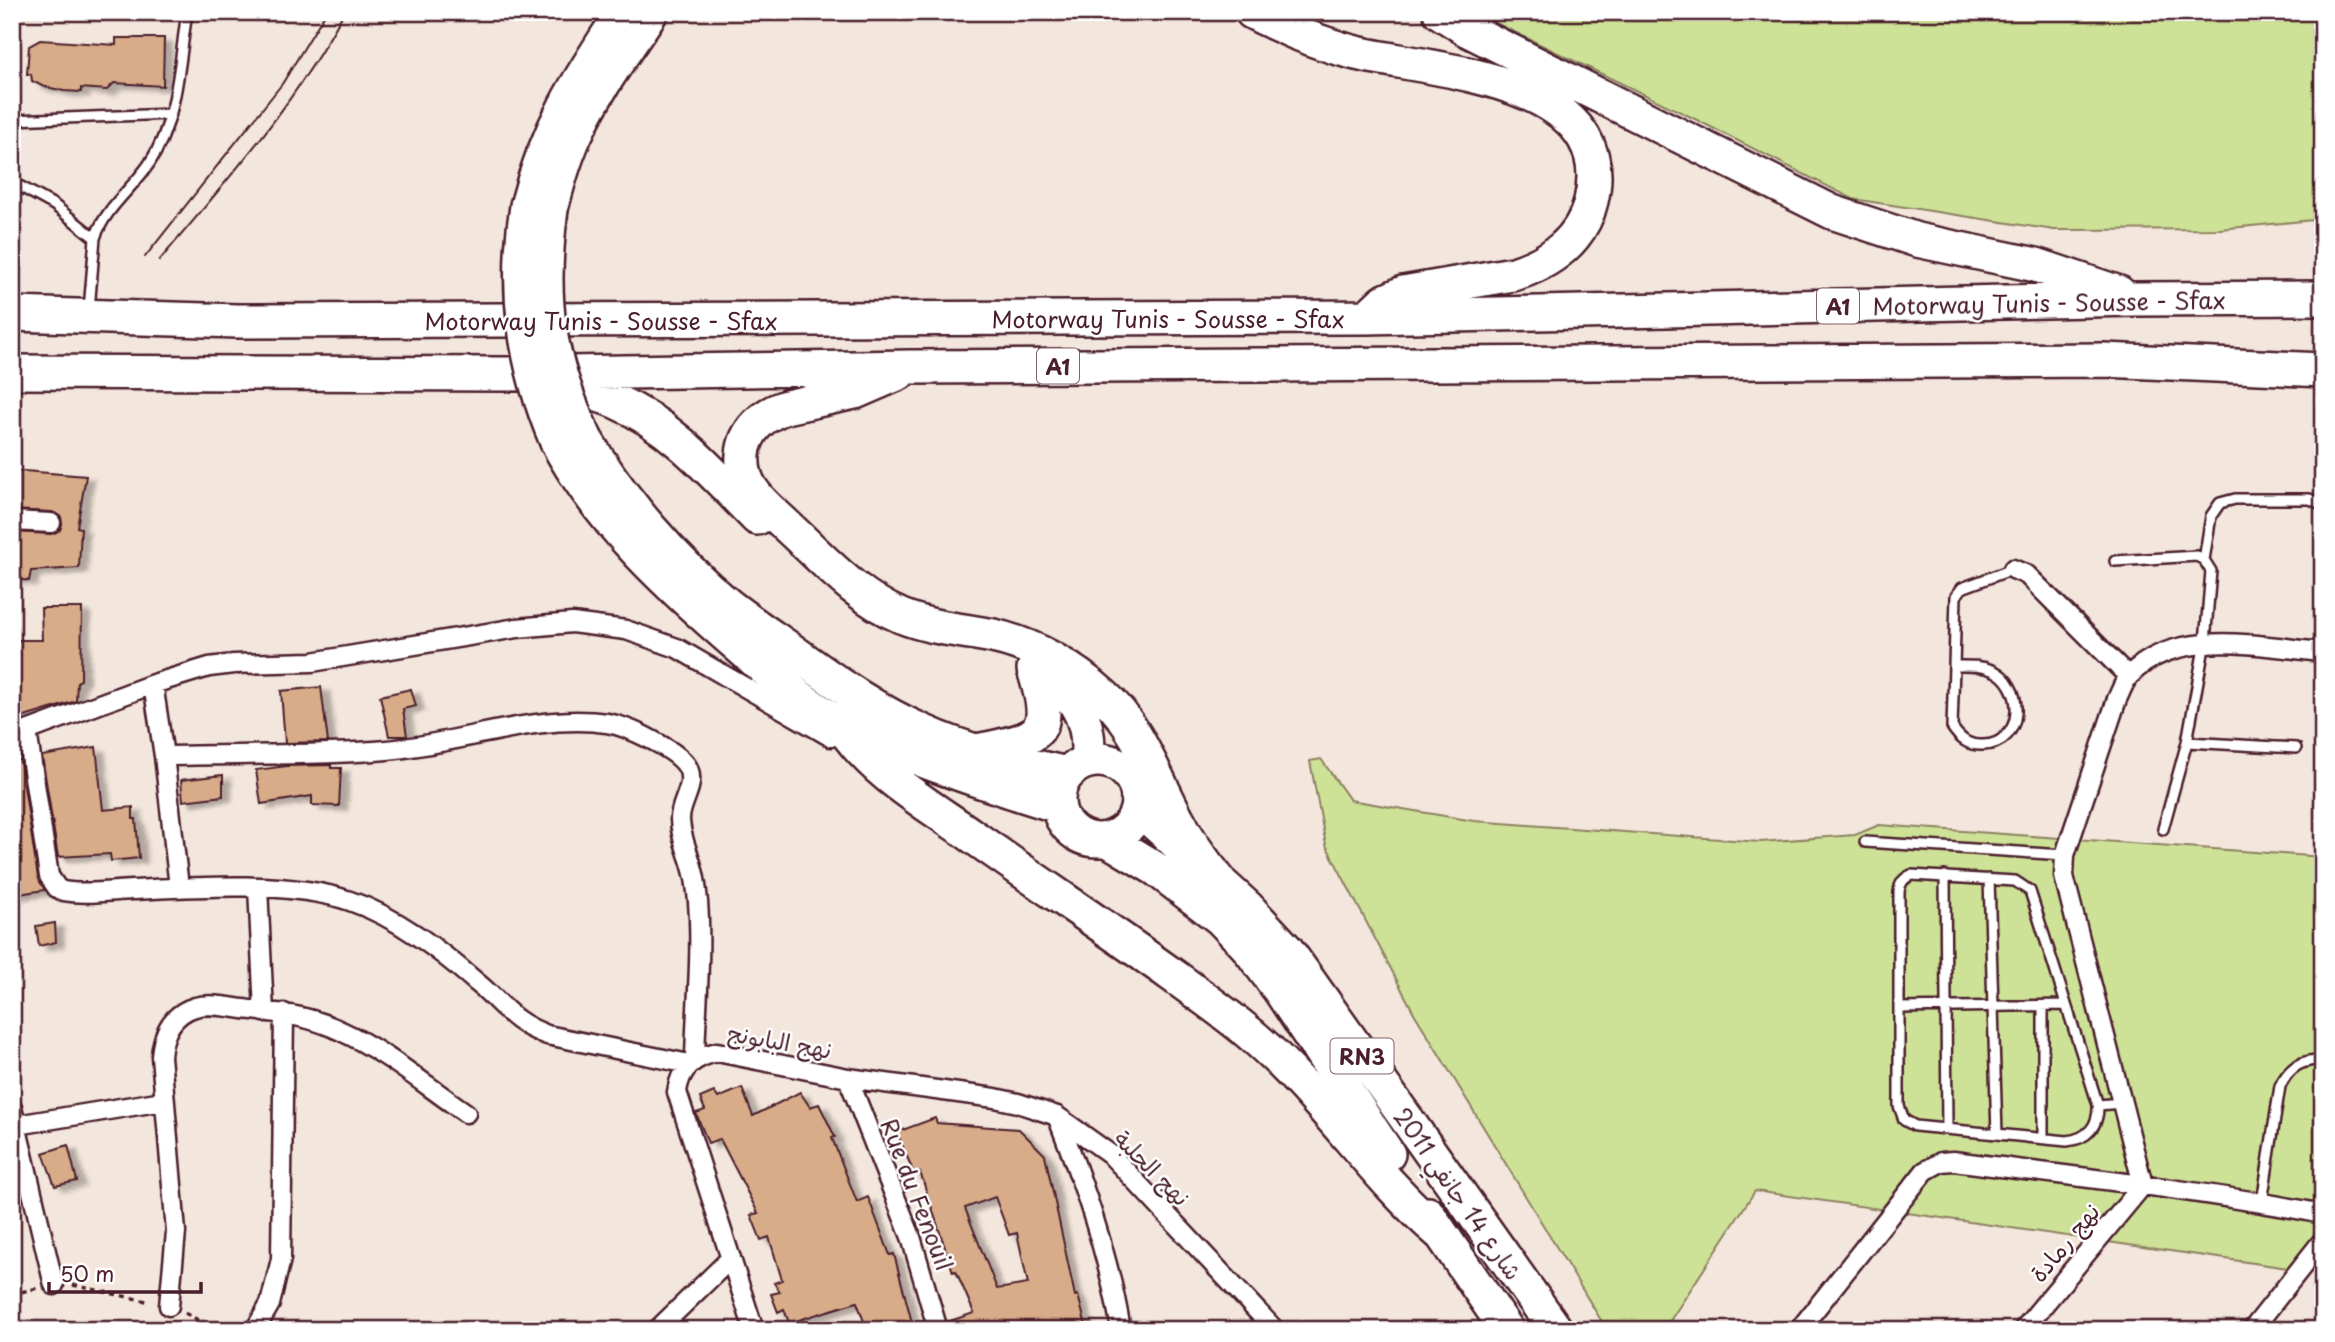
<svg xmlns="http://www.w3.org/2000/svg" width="2335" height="1342" font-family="'Playpen Sans','Playpen Sans Arabic',sans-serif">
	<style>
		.green { fill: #cee297; stroke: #8c8061; stroke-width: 2 }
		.building { fill: #d8ac89; stroke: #4a1f2b; stroke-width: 2; fill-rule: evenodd; filter: url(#shadow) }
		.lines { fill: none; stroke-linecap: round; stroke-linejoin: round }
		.lane-casing { stroke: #4a1f2b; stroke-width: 14 }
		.street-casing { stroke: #4a1f2b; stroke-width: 23 }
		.highway-casing { stroke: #4a1f2b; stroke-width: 38 }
		.path { stroke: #4a1f2b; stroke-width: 3.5; stroke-dasharray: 5 5; stroke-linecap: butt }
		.lane { stroke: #fff; stroke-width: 9 }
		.street { stroke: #fff; stroke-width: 18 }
		.highway { stroke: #fff; stroke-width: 33 }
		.tram { stroke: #4a1f2b; stroke-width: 2 }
		.highway-bridge-casing { stroke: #4a1f2b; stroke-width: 38; stroke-linecap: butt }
		.highway-bridge { stroke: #fff; stroke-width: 33 }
		.labels { text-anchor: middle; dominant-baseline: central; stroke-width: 5; stroke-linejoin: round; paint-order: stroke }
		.shield { fill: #fff; stroke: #80626b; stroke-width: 2 }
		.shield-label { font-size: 21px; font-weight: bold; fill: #4a1f2b }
		.street-label { font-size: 23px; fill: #4a1f2b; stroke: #fff }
	</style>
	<defs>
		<filter id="shadow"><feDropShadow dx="8" dy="4.5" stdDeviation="2" flood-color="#0004"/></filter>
	</defs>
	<rect width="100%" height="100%" fill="#f3e6dc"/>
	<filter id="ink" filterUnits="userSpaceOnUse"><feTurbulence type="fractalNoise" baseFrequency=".0143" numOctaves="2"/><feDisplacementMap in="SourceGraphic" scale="14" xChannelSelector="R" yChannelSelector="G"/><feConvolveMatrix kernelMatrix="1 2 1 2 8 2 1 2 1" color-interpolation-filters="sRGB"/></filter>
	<g filter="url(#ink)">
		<path class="green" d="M1473 12H2323V219L2220 229 2054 230 1853 199 1695 119Z
			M1321 759 1350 800 1474 821 1760 842 1855 835 1879 825 2323 857V1273L1755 1191 1664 1330H1607L1414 1013 1326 845 1310 761Z"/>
		<path class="building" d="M116 38H164L163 86 114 83 107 90 81 88V92L64 91 42 86 32 81 31 74H27L29 46 40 40 116 45Z
			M24 471 86 476 77 527 81 528 79 568 31 571 29 581 12 578V532L51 534 60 530 62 524 61 517 52 512 12 510V472Z
			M41 608H82L81 680 77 682 76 701 12 721V640H42Z
			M321 687 328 742 285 743 281 691Z
			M411 689 416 706 403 709 407 736H389L380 696Z
			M96 747 103 810 133 807V819H136L139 858 111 861 110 854 58 857 42 756Z
			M20 760 38 878 45 890 12 895V761Z
			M331 765V768H341L339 806 312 805V796L261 804 256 770 287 766Z
			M223 775V796L183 801 181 780Z
			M55 923 56 942 39 946 36 926Z
			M742 1088 753 1116 800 1092 810 1107 819 1104 835 1137 832 1138 857 1202 868 1197 890 1255 894 1254 914 1330H867L857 1302 789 1323 784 1309 778 1312 771 1294 780 1292 774 1283 782 1280 769 1237 761 1240 751 1215 758 1213 720 1139 708 1143 696 1113 705 1110 700 1098 714 1092 718 1098Z
			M935 1118 937 1123 1019 1129 1045 1155 1075 1296 1078 1295 1087 1330H1044L1043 1324 989 1330H949L947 1322 974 1313 956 1271 953 1272 920 1172 914 1174 897 1132ZM995 1197 1009 1235 1017 1233 1028 1284 997 1289 965 1208Z
			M68 1145 77 1181 55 1186 43 1153Z"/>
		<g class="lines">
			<defs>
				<path id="lane" d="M12 120 171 114
					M12 182 54 205 95 238
					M89 310 95 238C106 207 131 190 149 164 178 120 179 63 187 12
					M2204 560 2211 516 2220 503 2235 499H2310L2323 505
					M2115 561 2197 556 2204 560 2211 571 2205 642 2187 742 2163 829
					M1954 666C1967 666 1980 665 1992 670 2025 683 2026 744 1983 745 1968 746 1960 739 1952 727Z
					M1954 666 1956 596 1962 588 2013 569
					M2187 742 2296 748
					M1865 842 2065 855
					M1911 875 2015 881 2030 891 2098 1105C2099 1125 2088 1139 2067 1141L1915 1126 1904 1120 1899 1106V892C1900 883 1903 879 1911 875Z
					M1945 876 1947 1129
					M1989 879 1997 1134
					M1900 1008 2066 1005
					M2098 1105 2122 1103
					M2043 1138V1006
					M2262 1202 2280 1086C2289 1067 2302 1059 2323 1060"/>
				<path id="street" d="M12 521 51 523
					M2013 569 2027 575 2128 676
					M153 684 164 756 179 887
					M27 731 49 876 57 888 63 891C85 895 110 891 132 890 195 887 291 880 350 901 397 917 438 949 475 981 504 1004 509 1021 547 1035L689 1064
					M12 733 27 731 153 684 209 667 234 664 312 662 517 628 572 623 626 630 677 648 831 737
					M164 756C238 754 313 756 387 750 459 744 535 713 607 723 627 726 679 750 688 768 696 786 680 802 680 819 680 837 689 853 693 870 696 880 697 891 698 902 702 954 696 1008 695 1060
					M258 887 264 1012
					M848 1078 911 1237 938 1330
					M12 1108 54 1285
					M1057 1116C1084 1185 1109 1256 1121 1330
					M17 1125 163 1101
					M169 1306 176 1232 161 1056C163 1033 172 1014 195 1007 210 1003 228 1007 243 1009 277 1013 309 1015 341 1031 385 1051 425 1085 466 1113
					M255 1330 270 1304 281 1259 284 1013
					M657 1330 731 1258
					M754 1330 677 1092C680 1068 694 1057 717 1052L848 1078 995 1098 1018 1103 1057 1116 1110 1154 1275 1330
					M1799 1330 1925 1171 1941 1162 1953 1161C2077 1177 2200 1190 2323 1214
					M2023 1330 2143 1185 2064 876 2065 855 2117 699C2121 691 2124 681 2130 675 2176 626 2263 647 2323 652
					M2252 1330 2323 1240"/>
				<path id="highway" d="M1252 12C1285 29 1320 44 1356 53 1434 71 1620 78 1591 201 1582 240 1550 263 1513 274L1403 293 1383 302 1367 317
					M1440 12 1468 30 1832 212 1917 240 2036 265 2119 293
					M527 206C547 127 579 79 623 12
					M551 209C558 181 566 153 579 127 599 86 626 50 651 12
					M12 314 238 321 1367 317 2135 299 2323 298
					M12 372 508 374 910 367 2104 360 2323 370
					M899 373 855 392 786 407C764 414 745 430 743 455 742 467 745 480 752 490 761 504 777 516 789 528 824 560 856 597 901 616 930 628 963 630 993 636 1034 645 1073 668 1104 696 1137 725 1156 779 1177 818 1188 840 1202 860 1218 879
					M555 384C576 389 597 393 617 402 674 427 714 475 757 518
					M586 440C621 499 675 562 728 605 751 623 774 638 798 655 838 684 878 712 924 732 970 753 1019 763 1067 774
					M557 442C601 525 672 589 743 650 773 676 805 705 840 723 909 759 984 783 1058 806
					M1044 675C1077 694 1092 724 1087 761
					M840 723C871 772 924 802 971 835 1039 883 1108 929 1175 977 1202 997 1230 1016 1255 1038 1323 1097 1373 1176 1440 1233
					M982 750C1043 738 1054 733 1034 669
					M1058 800a40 40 0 1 1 80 0a40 40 0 1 1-80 0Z
					M1138 808 1247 907 1287 950 1556 1330
					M1108 840 1156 869 1221 919 1246 945 1281 992 1388 1154
					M1428 1214 1507 1330"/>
			</defs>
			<use href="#lane" class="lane-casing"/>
			<use href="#street" class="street-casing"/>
			<use href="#highway" class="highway-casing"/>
			<path class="path" d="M73 1285 151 1302
				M12 1294 38 1288
				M185 1313 217 1330"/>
			<use href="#lane" class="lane"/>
			<use href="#street" class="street"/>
			<use href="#highway" class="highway"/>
			<path class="tram" d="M145 257 282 84 326 12
				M159 261C226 182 295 104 344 12"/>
			<defs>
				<path id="highway-bridge" d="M527 206C514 289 524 365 557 442
					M551 209C539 298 547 359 586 440"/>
			</defs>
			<use href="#highway-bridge" class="highway-bridge-casing"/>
			<use href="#highway-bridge" class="highway-bridge"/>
		</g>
	</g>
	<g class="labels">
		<g class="shield">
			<rect x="1817" y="288.5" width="42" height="35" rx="5"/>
			<rect x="1037" y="348.5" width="42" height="35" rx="5"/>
			<rect x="1330.5" y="1038.5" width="63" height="35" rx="5"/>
		</g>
		<g class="shield-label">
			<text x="1838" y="306">A1</text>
			<text x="1058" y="366">A1</text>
			<text x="1362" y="1056">RN3</text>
		</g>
		<g class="street-label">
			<text transform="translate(2049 302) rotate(-1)">Motorway Tunis - Sousse - Sfax</text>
			<text x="1168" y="318">Motorway Tunis - Sousse - Sfax</text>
			<text x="601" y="320">Motorway Tunis - Sousse - Sfax</text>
			<text transform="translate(780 1040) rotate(10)">نهج البابونج</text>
			<text transform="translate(1153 1167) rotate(45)">نهج الحلبة</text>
			<text transform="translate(1459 1193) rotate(55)">شارع 14 جانفي 2011</text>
			<text transform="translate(918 1194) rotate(69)">Rue du Fenouil</text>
			<text transform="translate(2064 1242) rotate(-50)">نهج رمادة</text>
		</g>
	</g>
	<rect width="2335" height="1342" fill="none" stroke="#fff" stroke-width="42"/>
	<rect x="21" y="21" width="2293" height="1300" fill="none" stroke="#4a1f2b" stroke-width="2.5" filter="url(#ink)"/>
	<path d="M49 1282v10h152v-10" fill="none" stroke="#4a1f2b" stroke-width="3.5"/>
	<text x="60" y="1282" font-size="21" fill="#4a1f2b" stroke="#ffffff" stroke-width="5" paint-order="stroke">50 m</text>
</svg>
